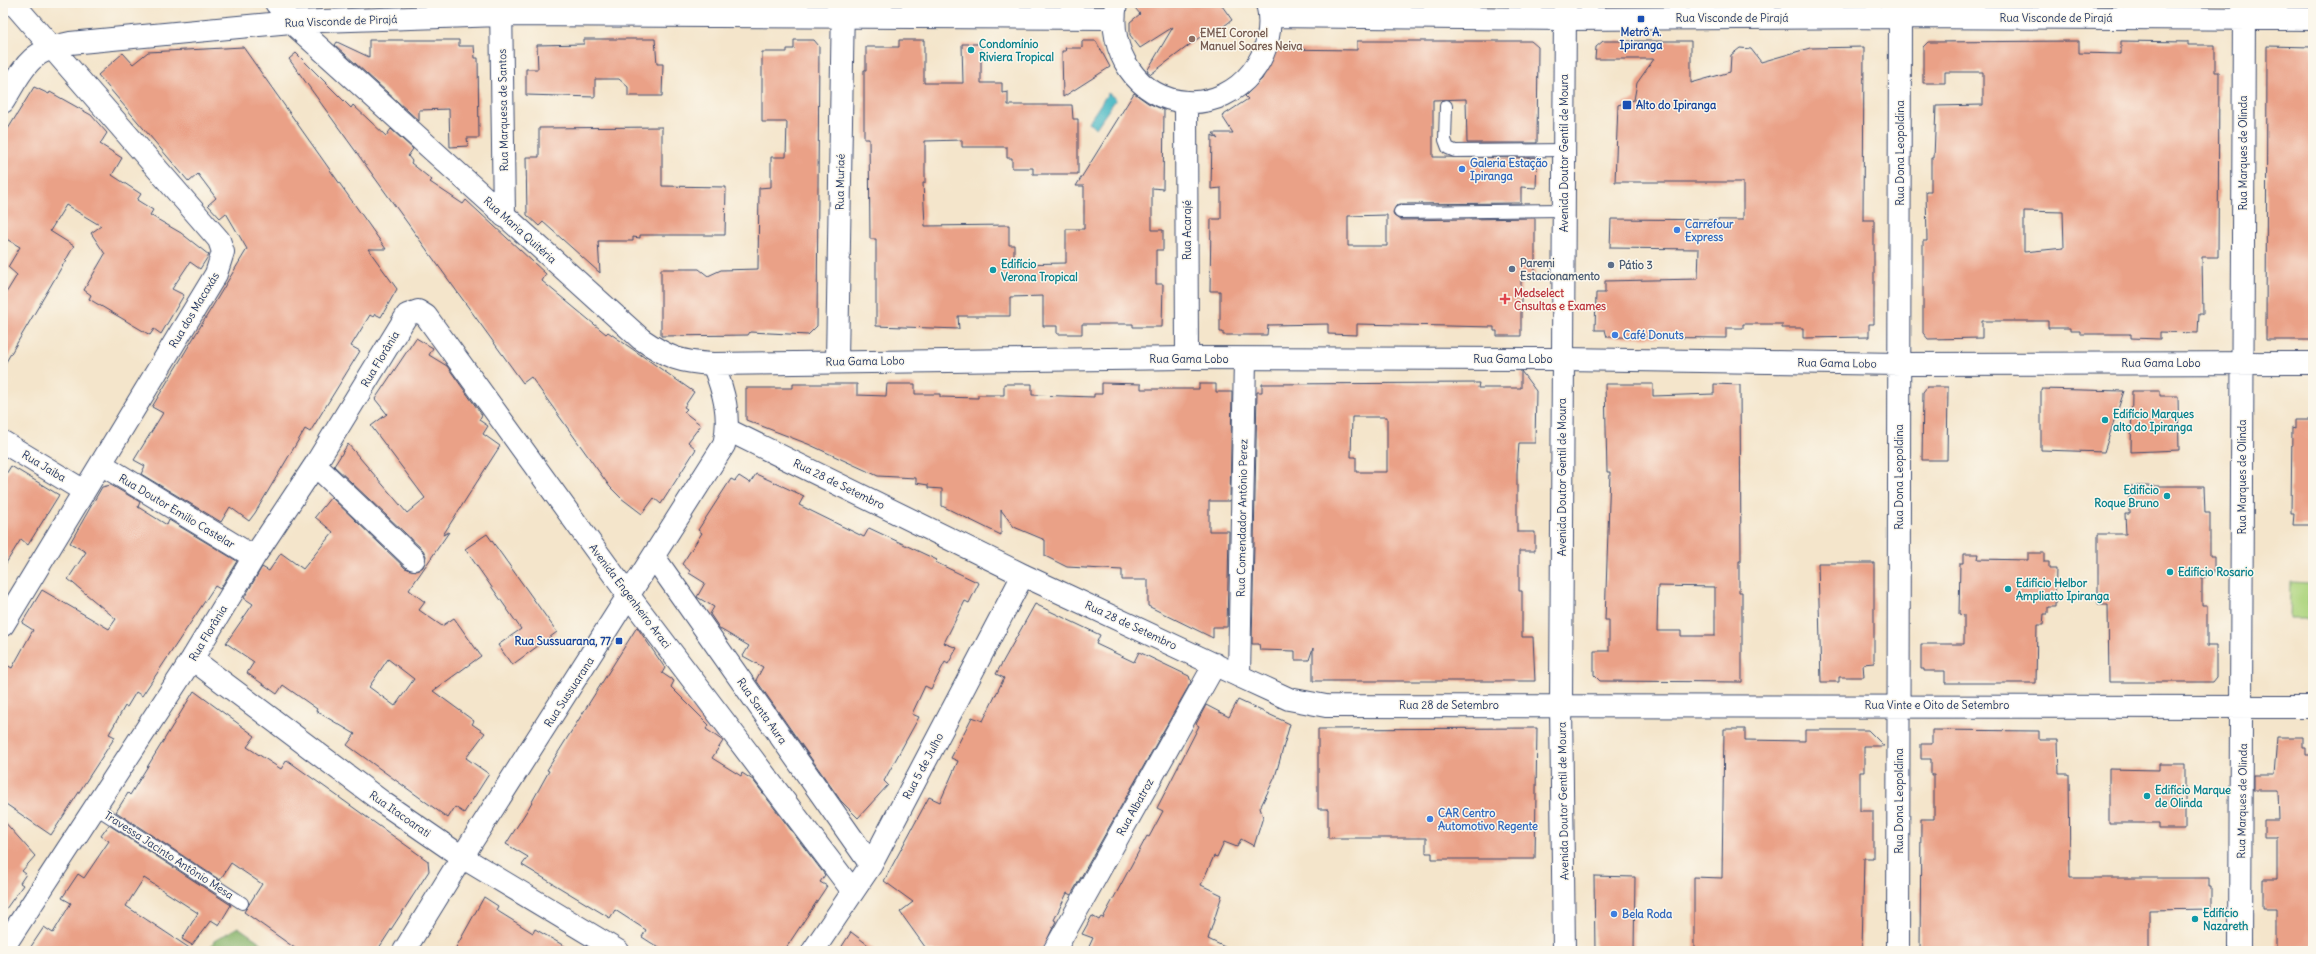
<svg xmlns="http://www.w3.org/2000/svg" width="2316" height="954" font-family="Delius,sans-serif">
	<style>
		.green { fill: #afd57f; stroke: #65826e }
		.forest { fill: #8bb66e; stroke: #537266 }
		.water { fill: #4cbac5; stroke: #347492 }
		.building { fill: #eaa187; fill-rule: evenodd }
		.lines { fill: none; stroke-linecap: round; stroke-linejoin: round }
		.lane-casing { stroke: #3c4a6e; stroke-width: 14 }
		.street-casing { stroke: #3c4a6e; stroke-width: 24 }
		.secondary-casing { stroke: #3c4a6e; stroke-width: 24 }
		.lane { stroke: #fff; stroke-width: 12 }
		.street { stroke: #fff; stroke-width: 22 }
		.secondary { stroke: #fff; stroke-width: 22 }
		.transit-dot { fill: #1a4fb4; stroke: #fbf7ec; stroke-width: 1.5 }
		.education-dot { fill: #8d6e63; stroke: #fbf7ec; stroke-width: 1.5 }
		.culture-dot { fill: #0f9aa8; stroke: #fbf7ec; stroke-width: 1.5 }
		.shop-dot { fill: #3f7fe0; stroke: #fbf7ec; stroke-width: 1.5 }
		.service-dot { fill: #5c6f8a; stroke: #fbf7ec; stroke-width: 1.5 }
		.health-dot { fill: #e0444e; stroke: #fbf7ec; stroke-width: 1.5 }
		.labels { text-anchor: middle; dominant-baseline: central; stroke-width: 3; stroke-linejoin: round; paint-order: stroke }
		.street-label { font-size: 11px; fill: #1b2f5e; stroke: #fbf7ec }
		.transit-label { font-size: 11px; font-weight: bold; fill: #164399; stroke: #fbf7ec }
		.education-label { font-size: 11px; font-weight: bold; fill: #785e54; stroke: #fbf7ec; text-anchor: start }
		.culture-label { font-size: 11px; font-weight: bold; fill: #0d838f; stroke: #fbf7ec; text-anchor: start }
		.shop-label { font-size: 11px; font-weight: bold; fill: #366cbe; stroke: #fbf7ec; text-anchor: start }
		.service-label { font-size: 11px; font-weight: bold; fill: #4e5e75; stroke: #fbf7ec; text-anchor: start }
		.health-label { font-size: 11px; font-weight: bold; fill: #be3a42; stroke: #fbf7ec; text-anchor: start }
	</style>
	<rect width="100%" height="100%" fill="#fbf7ec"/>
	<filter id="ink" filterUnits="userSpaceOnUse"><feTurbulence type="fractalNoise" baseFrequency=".025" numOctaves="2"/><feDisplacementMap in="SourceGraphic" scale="8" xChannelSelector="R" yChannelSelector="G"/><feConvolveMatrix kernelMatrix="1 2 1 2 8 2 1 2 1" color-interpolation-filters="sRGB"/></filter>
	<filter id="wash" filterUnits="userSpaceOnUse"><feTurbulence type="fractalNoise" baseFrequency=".012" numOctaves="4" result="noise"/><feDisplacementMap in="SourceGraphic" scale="16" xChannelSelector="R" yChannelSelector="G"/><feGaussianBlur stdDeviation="0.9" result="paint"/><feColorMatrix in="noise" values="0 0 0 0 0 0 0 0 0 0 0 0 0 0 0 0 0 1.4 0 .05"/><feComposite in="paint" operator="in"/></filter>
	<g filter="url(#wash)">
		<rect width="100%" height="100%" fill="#f4e5cb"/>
		<path class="green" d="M2291 582 2309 583 2308 619H2290Z"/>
		<path class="forest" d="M238 927 273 951H208L214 941Z"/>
		<path class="water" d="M1108 93 1116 99 1096 128 1088 123Z"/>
		<g id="blocks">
			<path class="building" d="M1131 3H1220L1232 20 1212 35 1208 31 1151 74 1147 71 1173 27 1140 48 1130 35V22L1140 14Z
				M584 39H655L657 64H663L662 96H628V87L619 79H595V97L526 95V69H538L537 45 584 44Z
				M369 40H459V46H474L475 58H478L479 138H467L468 146 450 147 449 109 419 110V121L335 45 337 42 369 57Z
				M794 40H814L819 46 817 326 808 335 750 332 748 335 661 336V269H699L708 276 721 270 758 269 759 188 771 187V157H786L787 122H762V52H787V49H794Z
				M899 40H924V83H963L962 44H981V83H1002V93L1008 92V105H1072L1073 119H1078V174H1033V168H1012V158H1007V147H962V140L925 141V183H923L925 226 1009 225V245H1014V264L1066 263V229H1084V186H1076L1134 93 1148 103 1164 110 1163 189 1152 188V230H1163V250H1156V284H1163L1162 327H1133V324H1082V334H1057V326H1043V296L1010 297V316H958L959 329 876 326V239H870L869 139H864V70H866V47H899Z
				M1082 41H1096L1110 67 1063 97 1062 51H1066L1065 48H1082Z
				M1357 41H1531L1538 47 1537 143H1467L1466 99 1433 100V157L1537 158 1536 188 1521 187V203L1400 204 1396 206 1393 212 1394 216 1400 220 1535 218V276H1521V336H1497V331H1494V327L1357 324V335L1328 334V324L1268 325 1267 335H1223V332H1220V291H1210L1211 219H1221V188L1211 189 1212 135 1218 139 1213 133H1233L1222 116 1248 99 1245 96 1262 79 1277 49 1357 50ZM1387 215V246H1348V216Z
				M1603 41H1691V83L1730 72 1731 55 1740 48 1751 49 1761 62 1810 48 1864 47 1863 220H1874V324H1869V337L1803 338V328H1782V324H1743V328H1726V338L1607 337 1605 330H1595L1596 293H1605V281L1698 279 1699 249 1610 248 1611 219 1743 220V182H1615L1618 105 1634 100 1637 83 1654 59H1595L1596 47Z
				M2079 41V53L2121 54V41L2188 42V45H2215V72H2219L2218 257H2202L2203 314H2199L2198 333 2160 332V339L2131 338V334H2080V331H2070V328H2048V321H1982V338L1928 339 1923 333V241H1927L1926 191H1931V158H1934L1936 106 1983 105V72H1945V83H1923V47L1928 42ZM2024 211 2063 212 2064 248 2024 252Z
				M2267 46 2313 47V340H2266Z
				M243 47 386 249H368L397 289 381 317 375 314 373 317 370 315 351 346 360 351 310 432 305 429 255 513 249 521 230 507 221 522 141 474 145 466 134 460 163 413 152 407 247 249 226 213 220 218 208 205 216 198 198 174 189 182 98 75 123 53 133 64 148 52Z
				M296 53 351 108 353 105 386 136 391 129 413 149 408 156 412 161 411 163 432 180 430 182 463 204 466 200 480 213 546 274 542 281 606 334 608 332 694 392 684 407 687 409 684 412 701 425 688 442 696 449 661 504 654 498 642 514 621 498 610 487 531 377 523 383 289 59Z
				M34 87 49 94 50 92 91 115 107 133 100 144 122 158 112 175 141 194 137 200 153 210 150 215 181 233 209 255 200 269 190 262 172 289 184 295 161 334 154 329 150 335 89 299 91 295 84 290 105 254 91 233 101 226 66 205 50 231 74 246 3 367V298L17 275 8 267 20 247 3 237V137Z
				M662 127V186L726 187 725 235H640V238L633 237V241H598L600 273 543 222 539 226 527 215 526 157H539V128Z
				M416 338 433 348 429 355 447 366 482 415 479 420 488 426 483 434 500 446 443 535 449 532 409 590 425 602 419 610 442 626 454 618 481 656 433 691 474 721 472 724 485 733 466 758 489 774 464 813 455 807 448 818 347 745 355 734 316 711 317 709 283 685 277 694 247 673 254 662 226 643 253 604 244 598 262 567 269 571 281 553 303 569 333 532 315 517 331 497 405 568 417 571 423 567 426 556 423 550 334 466 348 444 407 513 425 498 371 426 387 414 375 399ZM388 659 414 679 395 706 369 687Z
				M1521 371 1536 391 1535 443H1519L1517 472V532H1535V551H1519V591H1522V637H1533L1535 681H1313V648L1309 660H1295V651L1260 650 1259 644H1252L1257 392H1262V384L1479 383 1478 388H1521ZM1352 417H1387V472H1356V457H1351Z
				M1102 383 1141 384V389H1199V384H1216V392H1232L1230 501H1209V531H1229L1227 627H1213V638L1148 606V580H1122V570L1067 567 1045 556V540L1014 527 1001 510V535L942 506V489L928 488V485L916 483V478L878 476 808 444 746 420V388H793V384H857V395L886 396 887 384H915V394H940V397L978 398V395H1004V384H1032V395L1094 397V394H1102Z
				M1605 384H1653V396L1714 394V384L1740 385 1741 561H1739V592H1742V682L1600 681 1594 675V651H1609V620H1605L1610 472H1607ZM1658 586 1715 587V636H1681V631H1657Z
				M1927 387H1948L1947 460H1922L1923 392Z
				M2041 389 2124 391 2104 452 2041 450Z
				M2132 391H2160V396H2178L2179 450 2131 452Z
				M2295 420H2313V525H2293L2294 514H2291L2292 427 2295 428Z
				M11 466 59 495 28 545 21 539 3 568V479Z
				M756 474 804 496 799 505 864 537 869 528 937 560 935 562 979 583 969 603 965 601 944 643 957 648 948 664 945 662 931 689 925 686 912 714 919 717 884 781 888 785 858 818 841 801 756 680 763 667 743 656 749 646 720 629 710 614 714 607 697 597 705 583 689 573 690 571 682 564 702 533 698 530 731 479 735 481 739 476 750 483Z
				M111 485 140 502 138 507 167 525 169 520 237 561 220 589 215 586 142 696 136 692 127 707 125 706 109 734 115 737 51 835 3 802V663L12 668 33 630 22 623 42 590 109 629 116 619 68 579 86 552 70 543 102 487Z
				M2129 486H2204L2205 513H2210V556H2214V572L2202 579V605H2207V646H2216V677L2212 682H2109L2108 605H2098V534H2126L2125 514H2129Z
				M487 534 557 632 512 665 498 645 521 629 465 549Z
				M2028 553H2044V562H2049V569H2056L2055 607H2048V614H2044L2043 625H2037L2036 683H1945V671H1924V669H1921V644H1964V615L1959 614 1960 563H1963V554H1979L1978 559 2028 560Z
				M1818 563H1874V663L1863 664 1864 677H1839V682H1821Z
				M1035 604 1100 635 1096 644 1134 662 1139 652 1189 676 1191 682 1071 895 1067 893 1054 920 1056 921 1042 951H928L900 912 913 902 884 881 929 797 940 802 958 761 951 758 972 717 983 721 1004 678 996 674Z
				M637 627 665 668 662 673 674 681 671 687 709 725 706 729 723 741 712 758 741 776 742 773 753 780 825 875 820 882 827 886 784 951H664L642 937 646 930 615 910 610 918 522 865 528 857 506 844 528 809 549 771 547 770Z
				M194 691 255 736 247 747 281 769 287 760 428 861 429 871 377 951H299L244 912 262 884 231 863 220 880 116 812 128 793 130 795Z
				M1238 700 1290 724 1275 777 1260 808 1263 817 1254 846 1241 839 1237 847 1224 842 1217 857 1214 856 1201 885 1222 895 1208 939 1233 951H1087L1093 938 1082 934 1092 916 1099 920 1101 917 1103 918 1147 836 1149 837 1163 811 1157 808 1199 726 1196 724 1206 705 1229 717Z
				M1537 728 1535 859H1432V853H1426V838H1328V809H1318V729Z
				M1724 729H1745V740L1805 741V730H1868L1884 746H1864V772H1860V811H1873V858H1864L1862 951H1694V877L1722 878Z
				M1932 730 2039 731V740H2058L2059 774H2069L2070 878H2209V887H2211V909L2149 910V951H1920L1921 819H1934V775H1931V759H1921V744H1932Z
				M2277 737H2303V748H2306V755H2313V951H2276V909H2263V879H2277V837H2264V820H2279L2278 790H2253V775H2274Z
				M2159 764H2185V829H2159V823H2109V769L2159 770Z
				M3 820 35 856 22 871 26 874 20 883 23 885 3 913Z
				M109 825 231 905 219 925 211 920 192 945 182 939 198 913 144 878 126 906 194 951H28L44 927 53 933 71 903 62 898 78 874 84 878 109 841 101 836Z
				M1594 876 1635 877 1634 951H1595Z
				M484 897 498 906 496 910 533 933 535 929 573 951H454Z
				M851 932 876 951H839Z"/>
		</g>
	</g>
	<g filter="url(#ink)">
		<use href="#blocks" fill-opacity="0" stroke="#3c4a6e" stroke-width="1"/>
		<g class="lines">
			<defs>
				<path id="lane" d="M1446 106 1445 140 1448 148 1455 151 1564 150
					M1400 212 1564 210
					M96 808 242 903"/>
				<path id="street" d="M276 3 291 22 641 339C669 358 679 362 713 364
					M501 3 504 216
					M1116 4C1107 50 1137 99 1187 102 1240 105 1280 53 1267 3
					M1270 16 1565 19 1900 17 2313 19
					M3 102C24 68 28 51 70 43L291 22 501 15 1114 18
					M1186 102 1187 358
					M1563 359 1900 364 2313 363
					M728 430 1023 575 1239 676 1289 699 1326 706 2313 707
					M3 442 84 491
					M101 464 254 557
					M315 465 414 559
					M654 557 871 865
					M3 625 216 274 223 252 219 240 13 3
					M192 659 385 804 462 857 404 951
					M1239 676 1245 359
					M3 948 192 659 254 557 315 465 407 315 418 311 426 316 629 596 852 890
					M813 951 871 865 1023 575
					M1054 951 1215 664
					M1898 951 1900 3
					M2240 951 2244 3"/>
				<path id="secondary" d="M837 361 843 3
					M618 951 462 857 724 445C731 416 724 392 713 364L1187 358 1563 359
					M1564 951 1561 705 1565 3"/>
			</defs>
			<use href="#lane" class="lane-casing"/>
			<use href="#street" class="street-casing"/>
			<use href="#secondary" class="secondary-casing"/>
			<use href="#lane" class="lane"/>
			<use href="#street" class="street"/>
			<use href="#secondary" class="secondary"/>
		</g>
	</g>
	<g class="transit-dot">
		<rect x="1637" y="15" width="8" height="8" rx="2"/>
		<rect x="1622" y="100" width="10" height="10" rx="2"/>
		<rect x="615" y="637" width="8" height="8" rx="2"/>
	</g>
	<circle class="education-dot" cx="1192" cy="39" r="4"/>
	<g class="culture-dot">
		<circle cx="971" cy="50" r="4"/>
		<circle cx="993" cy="270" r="4"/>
		<circle cx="2105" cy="420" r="4"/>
		<circle cx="2167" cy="496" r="4"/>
		<circle cx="2170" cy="572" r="4"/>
		<circle cx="2008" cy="589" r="4"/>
		<circle cx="2147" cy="796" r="4"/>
		<circle cx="2195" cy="919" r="4"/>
	</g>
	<g class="shop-dot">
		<circle cx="1462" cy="169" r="4"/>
		<circle cx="1677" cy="230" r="4"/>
		<circle cx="1615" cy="335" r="4"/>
		<circle cx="1430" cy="819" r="4"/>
		<circle cx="1614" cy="914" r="4"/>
	</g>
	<g class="service-dot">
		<circle cx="1611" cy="265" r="4"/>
		<circle cx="1512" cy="269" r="4"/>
	</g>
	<path class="health-dot" d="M1503 293h4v4h4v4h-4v4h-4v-4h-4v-4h4z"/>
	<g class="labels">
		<g class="street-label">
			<text x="1732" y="18">Rua Visconde de Pirajá</text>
			<text x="2056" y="18">Rua Visconde de Pirajá</text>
			<text transform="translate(341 21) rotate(-2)">Rua Visconde de Pirajá</text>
			<text transform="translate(503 110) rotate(-91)">Rua Marquesa de Santos</text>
			<text transform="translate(1564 153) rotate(-90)">Avenida Doutor Gentil de Moura</text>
			<text transform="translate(1900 153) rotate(-90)">Rua Dona Leopoldina</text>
			<text transform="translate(2243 153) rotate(-90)">Rua Marques de Olinda</text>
			<text transform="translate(840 182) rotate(-89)">Rua Muriaé</text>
			<text transform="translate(520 230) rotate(42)">Rua Maria Quitéria</text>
			<text transform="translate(1187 230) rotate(-90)">Rua Acarajé</text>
			<text transform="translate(194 310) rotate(-59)">Rua dos Macaxás</text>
			<text transform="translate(380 359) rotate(-59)">Rua Florânia</text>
			<text x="1189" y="359">Rua Gama Lobo</text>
			<text x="1513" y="359">Rua Gama Lobo</text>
			<text transform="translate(865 361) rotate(-1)">Rua Gama Lobo</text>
			<text transform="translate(1837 363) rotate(1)">Rua Gama Lobo</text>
			<text x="2161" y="363">Rua Gama Lobo</text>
			<text transform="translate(44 466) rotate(31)">Rua Jaiba</text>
			<text transform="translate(1562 477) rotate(-90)">Avenida Doutor Gentil de Moura</text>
			<text transform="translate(1899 477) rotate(-90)">Rua Dona Leopoldina</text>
			<text transform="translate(2242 477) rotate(-90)">Rua Marques de Olinda</text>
			<text transform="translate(839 484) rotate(26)">Rua 28 de Setembro</text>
			<text transform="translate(177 511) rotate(31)">Rua Doutor Emilio Castelar</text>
			<text transform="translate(1242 518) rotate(-89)">Rua Comendador Antônio Perez</text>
			<text transform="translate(630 596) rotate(53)">Avenida Engenheiro Araci</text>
			<text transform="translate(1131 625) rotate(25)">Rua 28 de Setembro</text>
			<text transform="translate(208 633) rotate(-59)">Rua Florânia</text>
			<text transform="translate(569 692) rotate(-57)">Rua Sussuarana</text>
			<text x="1449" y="705">Rua 28 de Setembro</text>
			<text x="1937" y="705">Rua Vinte e Oito de Setembro</text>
			<text transform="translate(762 711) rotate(55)">Rua Santa Aura</text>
			<text transform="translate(923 766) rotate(-62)">Rua 5 de Julho</text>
			<text transform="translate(1563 801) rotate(-91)">Avenida Doutor Gentil de Moura</text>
			<text transform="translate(1899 801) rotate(-90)">Rua Dona Leopoldina</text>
			<text transform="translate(2242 801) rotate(-89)">Rua Marques de Olinda</text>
			<text transform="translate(1135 807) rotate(-61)">Rua Albatroz</text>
			<text transform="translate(400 814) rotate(35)">Rua Itacoarati</text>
			<text transform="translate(169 855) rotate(33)">Travessa Jacinto Antônio Mesa</text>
		</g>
		<g class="transit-label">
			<text x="1641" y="32">Metrô A.<tspan x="1641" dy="13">Ipiranga</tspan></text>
			<text x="1636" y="105" text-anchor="start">Alto do Ipiranga</text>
			<text x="611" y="641" text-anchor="end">Rua Sussuarana, 77</text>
		</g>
		<g class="education-label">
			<text x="1200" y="33">EMEI Coronel<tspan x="1200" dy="13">Manuel Soares Neiva</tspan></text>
		</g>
		<g class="culture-label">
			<text x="979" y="44">Condomínio<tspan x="979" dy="13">Riviera Tropical</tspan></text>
			<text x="1001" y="264">Edifício<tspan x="1001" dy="13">Verona Tropical</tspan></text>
			<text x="2113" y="414">Edifício Marques<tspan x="2113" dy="13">alto do Ipiranga</tspan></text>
			<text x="2159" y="490" text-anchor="end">Edifício<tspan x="2159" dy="13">Roque Bruno</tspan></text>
			<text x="2178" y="572">Edifício Rosario</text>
			<text x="2016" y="583">Edifício Helbor<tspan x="2016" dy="13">Ampliatto Ipiranga</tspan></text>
			<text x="2155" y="790">Edifício Marque<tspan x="2155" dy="13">de Olinda</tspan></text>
			<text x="2203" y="913">Edifício<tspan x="2203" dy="13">Nazareth</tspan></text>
		</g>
		<g class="shop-label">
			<text x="1470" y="163">Galeria Estação<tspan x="1470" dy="13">Ipiranga</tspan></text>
			<text x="1685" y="224">Carrefour<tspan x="1685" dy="13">Express</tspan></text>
			<text x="1623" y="335">Café Donuts</text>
			<text x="1438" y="813">CAR Centro<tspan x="1438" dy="13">Automotivo Regente</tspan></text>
			<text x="1622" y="914">Bela Roda</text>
		</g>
		<g class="service-label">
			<text x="1520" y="263">Paremi<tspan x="1520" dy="13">Estacionamento</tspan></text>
			<text x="1619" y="265">Pátio 3</text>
		</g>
		<g class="health-label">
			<text x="1514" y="293">Medselect<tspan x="1514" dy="13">Cnsultas e Exames</tspan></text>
		</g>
	</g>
	<rect width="2316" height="954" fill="none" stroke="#fbf7ec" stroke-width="16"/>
</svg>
